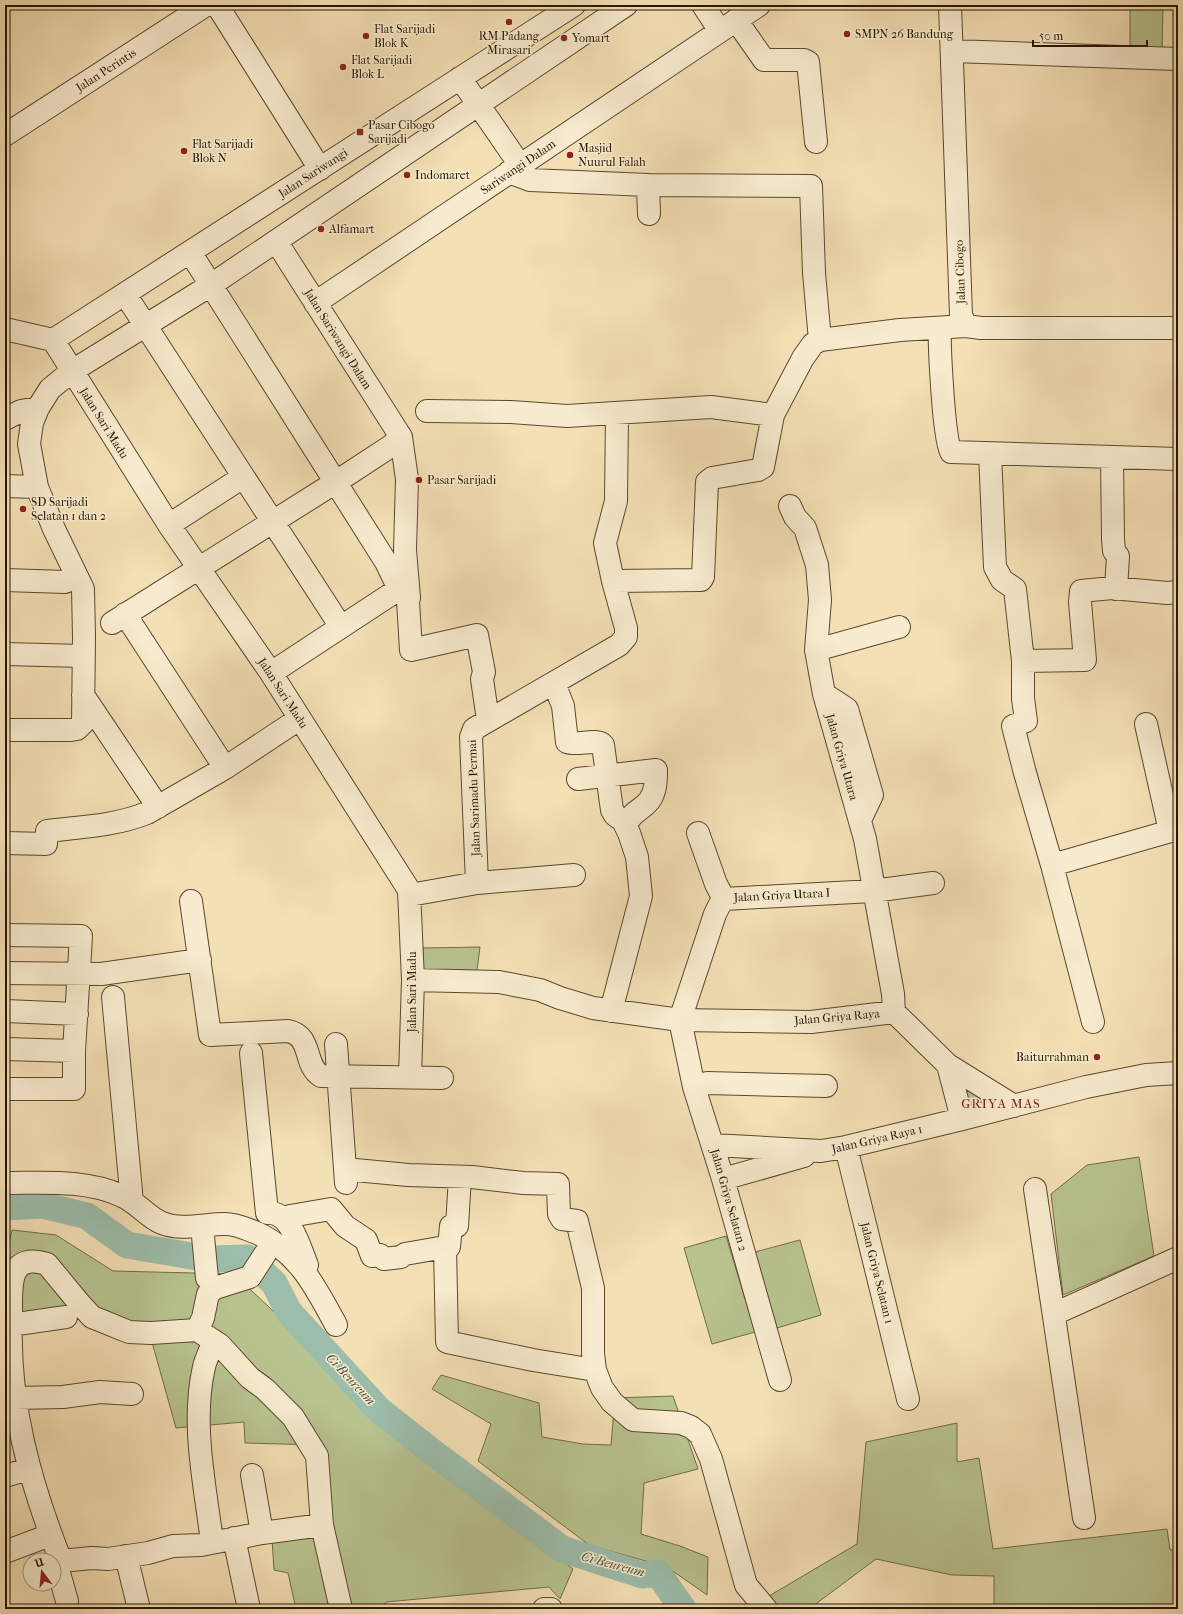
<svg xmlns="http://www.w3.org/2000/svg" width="1183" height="1614" font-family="'IM FELL French Canon',serif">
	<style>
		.green { fill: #b8c390; stroke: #706c48 }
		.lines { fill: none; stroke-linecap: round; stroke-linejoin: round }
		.river { stroke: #9cbdab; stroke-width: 27 }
		.minor-casing { stroke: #5a482e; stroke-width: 24 }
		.minor { stroke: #f8ebcf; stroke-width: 22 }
		.poi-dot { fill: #8f2418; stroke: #f8ebcf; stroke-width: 1.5 }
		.labels { text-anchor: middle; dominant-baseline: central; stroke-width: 3; stroke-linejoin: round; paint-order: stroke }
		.poi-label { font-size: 12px; fill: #271601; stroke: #f8ebcf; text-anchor: start }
		.street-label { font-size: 12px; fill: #271601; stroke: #f8ebcf }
		.neighbourhood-label { font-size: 13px; letter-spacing: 1px; fill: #7a1f14; stroke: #f8ebcf }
		.water-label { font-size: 13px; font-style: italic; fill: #50503c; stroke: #f8ebcf }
	</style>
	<rect width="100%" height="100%" fill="#f4e0b5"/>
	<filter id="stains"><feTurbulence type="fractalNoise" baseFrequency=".005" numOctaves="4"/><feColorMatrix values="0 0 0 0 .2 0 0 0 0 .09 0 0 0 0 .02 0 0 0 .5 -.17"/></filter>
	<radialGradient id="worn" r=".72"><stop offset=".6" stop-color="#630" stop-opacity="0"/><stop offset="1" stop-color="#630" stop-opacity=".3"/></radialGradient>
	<path class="green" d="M1130 5H1163L1162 51 1130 50Z
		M480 947 476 978 421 977 423 948Z
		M957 1078 994 1103 965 1110Z
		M1139 1157 1154 1256 1063 1295 1051 1194 1087 1165Z
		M12 1230 56 1235 113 1271 234 1274 399 1430 573 1569 560 1599 549 1587 386 1602 380 1609H296L288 1573 274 1570 272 1539 317 1532 319 1445 245 1443 244 1422 176 1428 148 1328 96 1313 17 1319 5 1295V1259Z
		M726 1236 755 1332 712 1344 684 1248Z
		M800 1240 821 1315 777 1328 755 1252Z
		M441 1375 539 1403 542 1437 583 1444 611 1445 615 1398 673 1396 698 1469 644 1483 641 1534 680 1546 708 1557 707 1595 667 1567 589 1545 478 1461 491 1424 432 1389Z
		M957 1423V1462L979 1458 993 1549 1167 1529 1170 1550 1178 1549V1609H994V1576L952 1575 876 1559 809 1609H747L857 1544 866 1442Z"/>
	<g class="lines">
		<path class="river" d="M5 1207 42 1205 87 1216 127 1245 209 1259 247 1258 274 1283 289 1312 378 1409 431 1451 562 1549 642 1575 658 1573 683 1609"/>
		<defs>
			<path id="minor" d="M217 5 320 169
				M703 5 720 31
				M950 5 961 315 966 326 981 328H1178
				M736 20 764 60H804L808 62 816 142
				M952 51 1178 59
				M460 78 520 165
				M5 135 206 5
				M509 172 530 180 648 185 649 214
				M648 185 811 186 814 273 820 340
				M276 241 401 437 407 479 405 550 409 598 408 601 411 650 477 635 484 672 482 679 488 720
				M190 252 386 562 399 589 271 673
				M125 294 341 627
				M315 303 759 5
				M940 328C939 344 944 444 951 452L1178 459
				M5 329 53 340
				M53 340 169 525 271 673 409 890 413 980 410 1077
				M53 340 574 5
				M427 411 511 412 567 416 711 407 773 415
				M5 419 21 411 38 408
				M990 454 995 567 1002 580 1015 589 1023 661V698L1026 721 1013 726 1025 773 1052 865 1093 1022
				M1112 457 1113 539 1114 551 1118 556 1116 589
				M5 486 37 487
				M790 506 795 517 805 528 817 565 820 600 816 650 824 694 865 839 893 994 894 1012
				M169 525 243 477
				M5 580 65 582 71 579 75 573
				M613 581 701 580 703 577 707 482 712 478 758 470 763 467 773 415 803 358 813 344 820 340 900 330 966 326
				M125 614 225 768
				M112 623 336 482 391 446 401 437
				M816 650 899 627
				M5 654 83 656
				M1023 661 1085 660 1080 602 1081 591 1112 588 1167 593 1178 592
				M554 683 563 706 567 742C577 746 597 738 603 745L612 810 615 815 623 821 629 833 637 857 641 896 611 1011
				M824 694 847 709 872 795 860 820
				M83 695 158 807
				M1146 724 1170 831
				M5 730H71L77 729 83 723 84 637 83 589 54 529 37 487 29 444 32 423 38 408 50 389 72 371 211 285 626 5
				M578 779 656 770C656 780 656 792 649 801 641 811 633 810 626 825
				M698 833 716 884 724 899
				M5 843 46 844 47 831C80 827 115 826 147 813L225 768 299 719
				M1052 865 1178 829
				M477 883 471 737 474 729 619 645 626 637V628L613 581 605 543 616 501 617 414
				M410 895 477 883 574 875
				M191 901 210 1035 288 1031C313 1036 303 1065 321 1076L442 1078
				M5 935 81 936 74 1051V1089H5
				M5 973 101 974 200 960
				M413 980 499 982 540 990 560 998 593 1008 680 1020 811 1022 894 1012 948 1065 1014 1106
				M113 997 132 1202
				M5 1011 77 1014
				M336 1044 346 1183
				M5 1049 74 1051
				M251 1053 267 1213
				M948 1065 962 1119
				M694 1087 707 1083 826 1086
				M713 1145 821 1151 846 1147 962 1119 1086 1087 1146 1075 1178 1073
				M846 1147 908 1399
				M345 1169 408 1175 472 1177 523 1183 558 1184 559 1214 562 1219 577 1221 593 1288V1353L595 1370 602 1388 612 1402 633 1420 681 1423 691 1427 700 1434 711 1459 746 1585 766 1609
				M460 1177 457 1226H451L449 1247H445L447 1342 533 1360 595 1370
				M723 1179 804 1156
				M5 1183C43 1183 86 1179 122 1196 137 1202 147 1217 162 1223 182 1231 204 1224 225 1224 237 1224 246 1229 257 1233 299 1253 315 1286 336 1325
				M1035 1189 1084 1518
				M272 1213C292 1216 300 1248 307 1265
				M290 1216 331 1209 345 1226 366 1240 372 1256 380 1255 384 1259 401 1257 405 1254 445 1247
				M202 1226 207 1278
				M1054 1314 1178 1258
				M10 1325 66 1317
				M197 1330 203 1318 208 1294 215 1288 250 1277 265 1254
				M780 1380 723 1179 694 1087 680 1020 715 914 721 902 724 899 873 891 933 883
				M14 1398 63 1397 100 1392 132 1394
				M252 1475 262 1533
				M5 1476 28 1469
				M234 1538 249 1609
				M212 1542C205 1485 191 1423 204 1367 206 1358 211 1349 214 1341
				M5 1552 50 1535
				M126 1556 139 1609
				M61 1561C30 1483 8 1404 11 1320 12 1293 4 1251 47 1264L80 1304 92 1317 102 1321 129 1332 151 1333 197 1330 220 1345 250 1378 265 1389 293 1417 317 1456 322 1525 341 1609
				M67 1601 57 1566 61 1561 92 1558 108 1559 148 1553 173 1546 201 1545 262 1533 322 1525
				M544 1609H551"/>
		</defs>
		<use href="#minor" class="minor-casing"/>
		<use href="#minor" class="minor"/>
	</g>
	<g class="poi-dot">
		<circle cx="509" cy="22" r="4"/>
		<circle cx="847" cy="34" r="4"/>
		<circle cx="366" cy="36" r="4"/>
		<circle cx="564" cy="38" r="4"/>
		<circle cx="343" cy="67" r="4"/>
		<rect x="356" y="128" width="8" height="8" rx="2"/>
		<circle cx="184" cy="151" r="4"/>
		<circle cx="570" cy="155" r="4"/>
		<circle cx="407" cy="175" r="4"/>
		<circle cx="321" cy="229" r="4"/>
		<circle cx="419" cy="480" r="4"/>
		<circle cx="23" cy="509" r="4"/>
		<circle cx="1097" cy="1057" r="4"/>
	</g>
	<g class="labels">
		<g class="poi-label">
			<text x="374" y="29">Flat Sarijadi<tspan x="374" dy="14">Blok K</tspan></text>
			<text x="855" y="34">SMPN 26 Bandung</text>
			<text x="509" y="36" text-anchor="middle">RM Padang<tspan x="509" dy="14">Mirasari</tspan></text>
			<text x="572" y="38">Yomart</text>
			<text x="351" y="60">Flat Sarijadi<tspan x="351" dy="14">Blok L</tspan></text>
			<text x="368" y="125">Pasar Cibogo<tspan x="368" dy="14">Sarijadi</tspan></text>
			<text x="192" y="144">Flat Sarijadi<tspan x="192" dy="14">Blok N</tspan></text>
			<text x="578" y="148">Masjid<tspan x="578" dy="14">Nuurul Falah</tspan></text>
			<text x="415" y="175">Indomaret</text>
			<text x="329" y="229">Alfamart</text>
			<text x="427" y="480">Pasar Sarijadi</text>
			<text x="31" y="502">SD Sarijadi<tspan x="31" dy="14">Selatan 1 dan 2</tspan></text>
			<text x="1089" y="1057" text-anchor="end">Baiturrahman</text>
		</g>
		<g class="street-label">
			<text transform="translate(106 70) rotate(-33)">Jalan Perintis</text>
			<text transform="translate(518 167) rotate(-34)">Sariwangi Dalam</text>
			<text transform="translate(313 173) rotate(-33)">Jalan Sariwangi</text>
			<text transform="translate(960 272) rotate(-92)">Jalan Cibogo</text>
			<text transform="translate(338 339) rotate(58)">Jalan Sariwangi Dalam</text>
			<text transform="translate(104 423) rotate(58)">Jalan Sari Madu</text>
			<text transform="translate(283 693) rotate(57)">Jalan Sari Madu</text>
			<text transform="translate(842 757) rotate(74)">Jalan Griya Utara</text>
			<text transform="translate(474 798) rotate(-92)">Jalan Sarimadu Permai</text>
			<text transform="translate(782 895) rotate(-3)">Jalan Griya Utara I</text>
			<text transform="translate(412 992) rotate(-90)">Jalan Sari Madu</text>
			<text transform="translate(837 1017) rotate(-5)">Jalan Griya Raya</text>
			<text transform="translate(877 1139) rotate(-13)">Jalan Griya Raya 1</text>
			<text transform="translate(729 1200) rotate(74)">Jalan Griya Selatan 2</text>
			<text transform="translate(877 1273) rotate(76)">Jalan Griya Selatan 1</text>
		</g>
		<g class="neighbourhood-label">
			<text x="1001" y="1103">GRIYA MAS</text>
		</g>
		<g class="water-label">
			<text transform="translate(351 1379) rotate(47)">Ci Beureum</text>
			<text transform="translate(613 1564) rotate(15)">Ci Beureum</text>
		</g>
	</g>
	<rect width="1183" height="1614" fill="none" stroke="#f4e0b5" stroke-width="20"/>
	<rect x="6" y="6" width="1171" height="1602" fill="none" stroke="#271601" stroke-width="2"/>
	<rect x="10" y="10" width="1163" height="1594" fill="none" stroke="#271601"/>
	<g transform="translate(42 1572) rotate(344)"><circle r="19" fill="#f8ebcf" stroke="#a4967d"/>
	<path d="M0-3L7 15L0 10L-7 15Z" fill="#8f2418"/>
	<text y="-6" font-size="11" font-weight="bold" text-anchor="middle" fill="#271601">U</text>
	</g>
	<path d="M1033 40v6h114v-6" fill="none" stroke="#271601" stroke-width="2"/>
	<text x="1039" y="40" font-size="12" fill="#271601" stroke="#f8ebcf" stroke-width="3" paint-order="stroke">50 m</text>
	<rect width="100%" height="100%" filter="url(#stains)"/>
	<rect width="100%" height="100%" fill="url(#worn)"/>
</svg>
